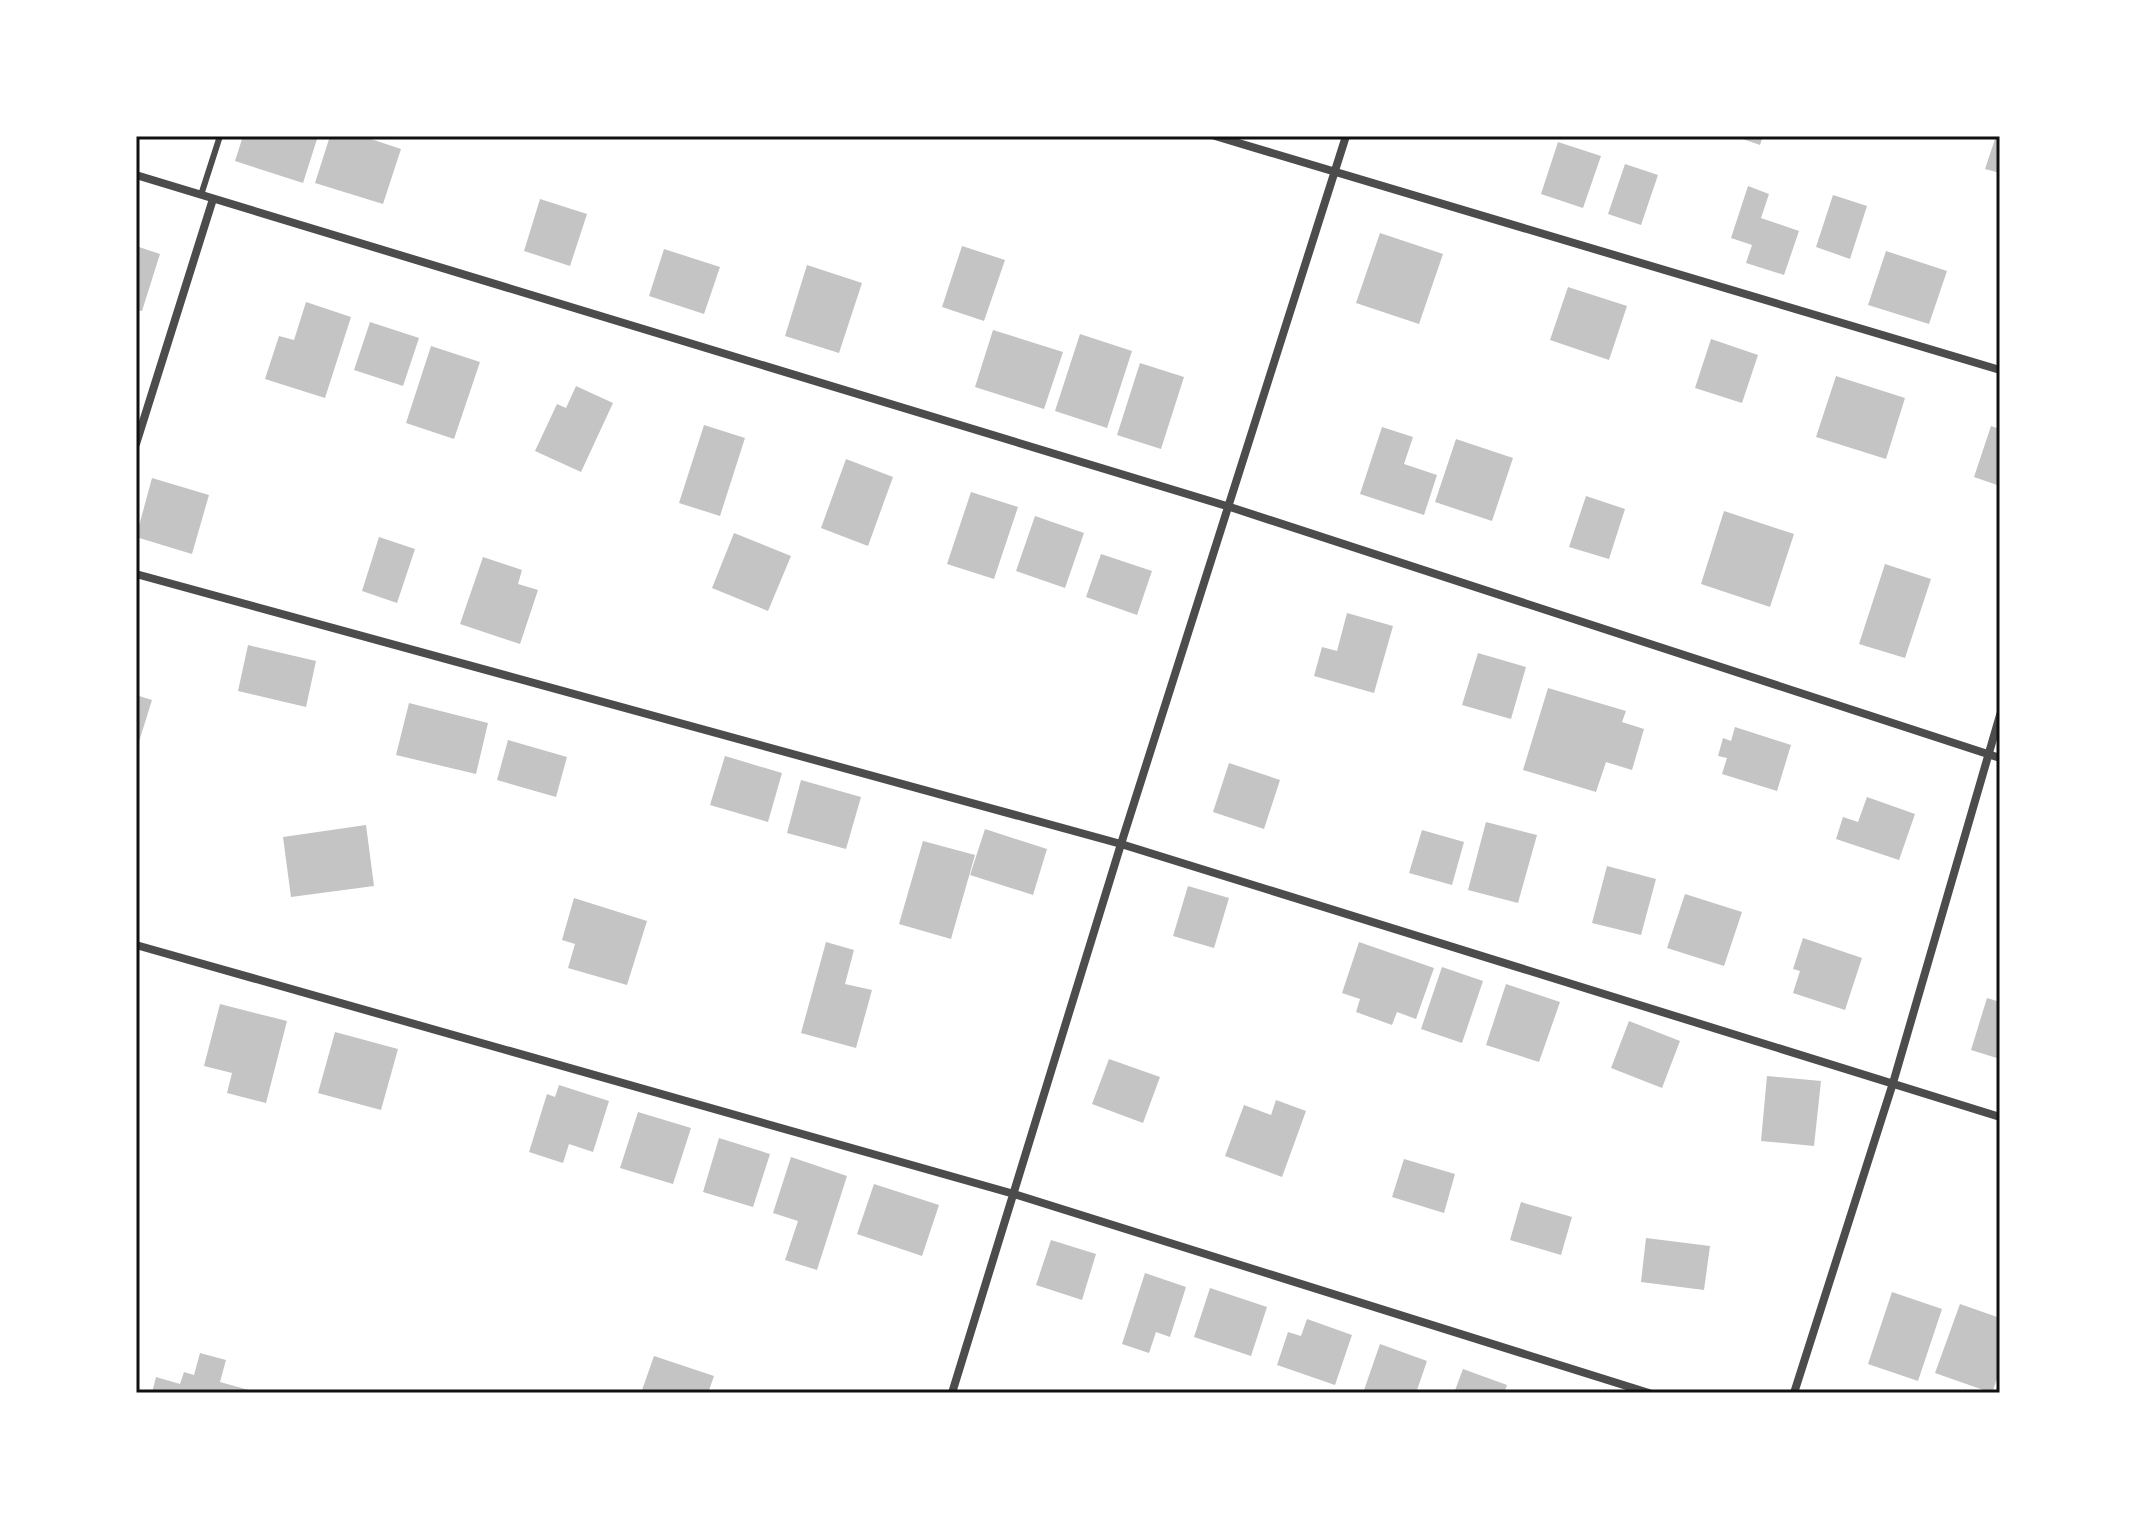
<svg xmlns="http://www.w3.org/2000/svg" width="2136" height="1529" font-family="'Work Sans',sans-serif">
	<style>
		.building { fill: #c4c4c4 }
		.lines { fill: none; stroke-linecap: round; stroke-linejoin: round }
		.service { stroke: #4c4c4c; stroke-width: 6 }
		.minor { stroke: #4c4c4c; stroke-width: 8 }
		.neatline { fill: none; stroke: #111; stroke-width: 3 }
	</style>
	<rect width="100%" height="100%" fill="#fff"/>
	<path class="building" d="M243 136H318L303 183 235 161Z
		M330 136H362L401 149 383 204 315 183Z
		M1734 136H1763L1760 145Z
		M1996 136H2000V173L1985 169Z
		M1558 142 1601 156 1583 208 1541 194Z
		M1625 164 1658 175 1641 225 1608 214Z
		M1748 186 1769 194 1761 218 1799 231 1784 275 1746 263 1752 245 1731 238Z
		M1833 195 1867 206 1850 259 1816 247Z
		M540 199 587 214 570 266 524 251Z
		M1380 233 1443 254 1419 324 1356 303Z
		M136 246 160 254 142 311 136 310Z
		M962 246 1005 260 984 321 942 307Z
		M664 249 720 267 704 314 649 296Z
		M1886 251 1947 271 1929 324 1868 305Z
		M807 265 862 283 839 353 785 336Z
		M1568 287 1627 306 1609 360 1550 340Z
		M306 302 351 317 325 398 265 379 279 336 294 340Z
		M370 322 419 338 403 386 354 370Z
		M993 330 1063 352 1044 409 975 387Z
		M1080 334 1132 351 1107 428 1055 411Z
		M1711 339 1758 355 1742 403 1695 388Z
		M431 346 480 362 454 439 406 423Z
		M1140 363 1184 377 1161 449 1117 435Z
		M1836 376 1905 398 1886 459 1816 437Z
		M576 386 613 403 581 472 535 451 557 404 566 408Z
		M704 425 745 438 720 516 679 503Z
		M1991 426 2000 429V486L1974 477Z
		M1382 427 1413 437 1404 464 1437 475 1424 515 1360 494Z
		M1456 439 1513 458 1492 521 1435 502Z
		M846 459 893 477 868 546 821 528Z
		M152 478 209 495 192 554 136 537Z
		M971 492 1018 507 994 579 947 564Z
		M1586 496 1625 509 1609 559 1569 547Z
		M1724 511 1794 534 1770 607 1701 584Z
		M1035 516 1084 533 1065 588 1016 571Z
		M734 533 791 556 768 611 712 588Z
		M379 537 415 549 397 603 362 591Z
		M1101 554 1152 571 1137 615 1086 597Z
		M483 557 522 570 518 584 538 590 520 644 460 624Z
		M1885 564 1931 579 1905 658 1859 644Z
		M1347 613 1393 626 1374 693 1314 676 1322 647 1337 651Z
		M248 645 316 661 306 707 238 691Z
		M1478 653 1526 667 1511 719 1462 705Z
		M1548 688 1626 711 1622 722 1644 729 1632 770 1606 762 1596 792 1523 770Z
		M136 695 152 700 137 748H136Z
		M409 703 488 723 476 774 396 755Z
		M1735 727 1791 745 1777 791 1722 774 1727 758 1718 756 1723 738 1731 741Z
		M508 740 567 757 556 797 497 780Z
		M725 756 782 773 768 822 710 805Z
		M1229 763 1280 780 1264 829 1213 812Z
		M801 780 861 797 846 849 787 833Z
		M1867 797 1915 814 1899 860 1836 839 1843 817 1858 822Z
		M1486 822 1537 835 1518 903 1468 890Z
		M366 825 374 886 291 897 283 837Z
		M985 829 1047 849 1033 895 970 875Z
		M1422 830 1464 842 1452 885 1409 873Z
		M923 841 975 855 951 939 899 924Z
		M1607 866 1656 879 1641 935 1592 923Z
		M1188 886 1229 898 1214 948 1173 936Z
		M1685 894 1742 912 1724 966 1667 948Z
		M574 898 647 921 627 985 568 968 575 944 562 940Z
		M1803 938 1862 958 1845 1010 1793 993 1800 971 1793 969Z
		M826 942 854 950 845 984 872 990 856 1048 801 1033Z
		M1359 942 1434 968 1416 1019 1397 1012 1392 1025 1356 1012 1360 999 1342 993Z
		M1442 967 1483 981 1462 1043 1421 1029Z
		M1506 984 1560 1002 1539 1062 1486 1045Z
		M1987 998 2000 1002V1059L1971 1050Z
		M220 1004 287 1021 266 1103 227 1093 232 1073 204 1066Z
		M1629 1021 1680 1041 1662 1088 1611 1068Z
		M335 1032 398 1049 381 1110 318 1093Z
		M1109 1059 1160 1077 1143 1123 1092 1104Z
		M1767 1076 1821 1081 1814 1146 1761 1141Z
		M559 1085 609 1101 593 1152 569 1144 563 1163 529 1152 547 1094 555 1097Z
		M1276 1100 1306 1111 1282 1177 1225 1156 1244 1105 1271 1115Z
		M638 1112 691 1128 673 1184 620 1168Z
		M719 1138 770 1154 753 1207 703 1192Z
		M791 1157 847 1176 817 1270 785 1260 798 1221 773 1213Z
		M1404 1159 1455 1174 1444 1213 1392 1197Z
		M874 1184 939 1205 922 1256 857 1234Z
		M1521 1202 1572 1217 1561 1255 1510 1240Z
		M1646 1238 1710 1246 1704 1290 1641 1282Z
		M1051 1240 1096 1254 1082 1300 1036 1285Z
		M1145 1273 1186 1287 1170 1337 1156 1332 1149 1353 1122 1344Z
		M1210 1288 1267 1307 1251 1356 1194 1337Z
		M1892 1292 1942 1309 1918 1381 1868 1364Z
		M1960 1304 2000 1318V1370L1992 1393 1935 1373Z
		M1307 1319 1352 1335 1335 1385 1277 1365 1288 1332 1301 1336Z
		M1380 1344 1427 1361 1416 1393H1363Z
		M200 1353 226 1360 220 1382 249 1390 248 1393H152L156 1377 180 1384 184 1372 194 1375Z
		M654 1356 714 1376 708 1393H641Z
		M1463 1369 1507 1385 1504 1393H1454Z"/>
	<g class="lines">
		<path class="service" d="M201 195 220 136"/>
		<path class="minor" d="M1215 136 2000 370
			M136 175 1230 507 2000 758
			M136 444 213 199
			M136 574 1121 844 2000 1117
			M136 945 1014 1194 1649 1393
			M952 1393 1121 844 1346 136
			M1794 1393 1893 1083 2000 715"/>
	</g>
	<rect width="2136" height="1529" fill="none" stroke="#ffffff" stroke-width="276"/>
	<rect x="138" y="138" width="1860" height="1253" class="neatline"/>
</svg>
